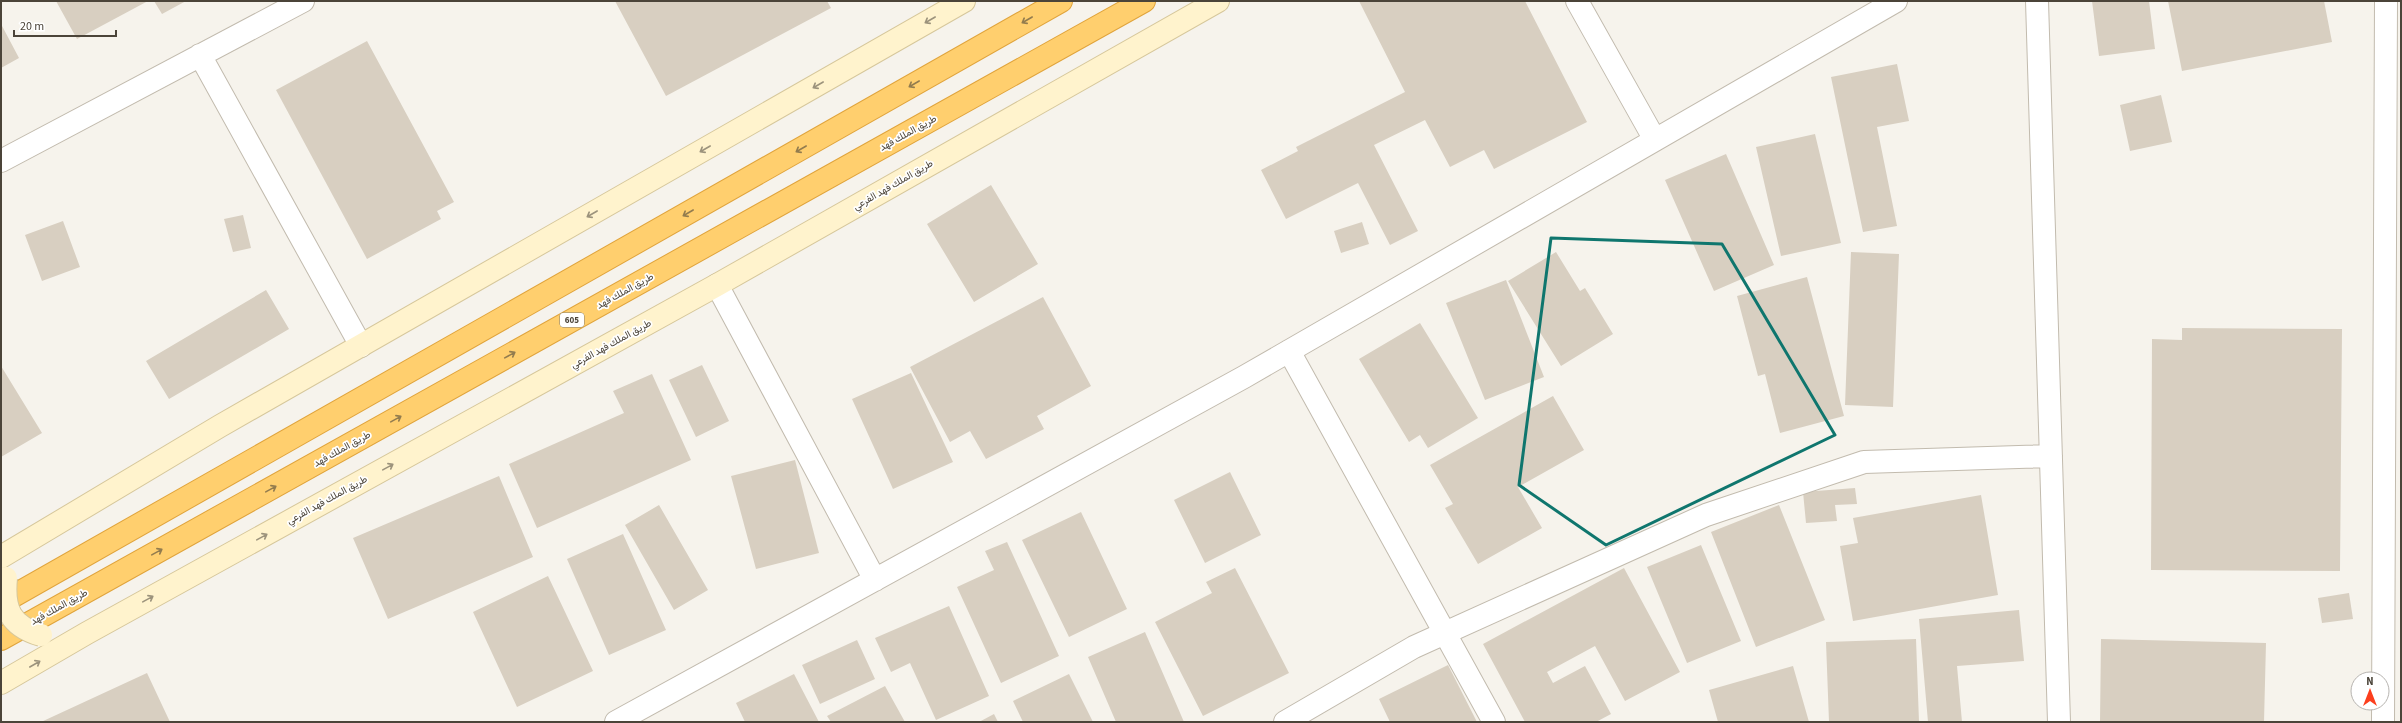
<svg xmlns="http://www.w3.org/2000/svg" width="2402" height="723" font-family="'Source Sans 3',Vazirmatn,sans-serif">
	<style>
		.building { fill: #d8cfc1 }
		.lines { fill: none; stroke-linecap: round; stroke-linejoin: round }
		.minor-casing { stroke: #c2bbae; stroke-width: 24 }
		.secondary-casing { stroke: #d6c79b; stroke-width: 24 }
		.motorway-casing { stroke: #e0a43c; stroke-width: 24 }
		.minor { stroke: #fff; stroke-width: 22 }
		.secondary { stroke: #fff3cd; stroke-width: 22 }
		.motorway { stroke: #ffcf6e; stroke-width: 22 }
		.secondary-bridge-casing { stroke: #d6c79b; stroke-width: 24; stroke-linecap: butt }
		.secondary-bridge { stroke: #fff3cd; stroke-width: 22 }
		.oneway { stroke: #9c937c }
		.oneway2 { stroke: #937c4e }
		.marked { fill: none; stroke: #0f766e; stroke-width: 3; stroke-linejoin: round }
		.labels { text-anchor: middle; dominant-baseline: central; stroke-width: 3.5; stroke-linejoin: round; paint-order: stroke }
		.shield { fill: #fff; stroke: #817c74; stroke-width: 1 }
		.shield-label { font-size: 9px; font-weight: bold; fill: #4b4439 }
		.street-label { font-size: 10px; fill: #4b4439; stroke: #fff }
	</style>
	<rect width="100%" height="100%" fill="#f6f3ec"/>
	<path class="building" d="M56 1H148L77 39Z
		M154 1H186L162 14Z
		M615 1H827L831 8 666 96Z
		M1359 1H1525L1587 122 1494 169 1484 150 1450 167 1425 120 1374 145 1418 231 1390 245 1358 183 1286 219 1261 170 1298 151 1296 147 1405 92Z
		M2092 1H2149L2155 49 2099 56Z
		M2168 1H2324L2332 42 2182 71Z
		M1 24 19 58 1 68Z
		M367 41 454 202 437 211 441 219 367 259 276 90Z
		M1897 64 1909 121 1877 127 1897 226 1863 232 1831 77Z
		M2161 95 2172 142 2130 151 2120 105Z
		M1815 134 1841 243 1781 256 1756 147Z
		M1726 154 1774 265 1714 291 1665 180Z
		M991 185 1038 264 974 302 927 224Z
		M243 215 251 248 233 252 224 219Z
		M63 221 80 267 42 281 25 235Z
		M1362 222 1369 244 1341 253 1334 231Z
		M1556 252 1580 291 1585 288 1613 334 1561 366 1508 281Z
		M1851 252 1899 254 1893 407 1845 405Z
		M1807 277 1844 416 1780 433 1765 374 1758 376 1737 296Z
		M1506 280 1544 377 1485 400 1446 303Z
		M266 290 289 329 169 399 146 361Z
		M1043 297 1091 386 1037 416 1044 429 986 459 970 431 950 442 910 367Z
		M1420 323 1478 418 1428 448 1420 435 1409 442 1359 359Z
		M2182 328 2342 329 2340 571 2151 570 2152 339 2182 340Z
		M702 365 729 421 696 437 669 380Z
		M1 366 42 433 1 457Z
		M911 373 953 462 893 489 852 399Z
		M652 374 691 460 537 528 509 464 624 413 613 391Z
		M1553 396 1584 450 1518 487 1542 528 1478 564 1445 508 1453 504 1430 465Z
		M795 460 819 553 756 569 731 476Z
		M1230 472 1261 535 1205 563 1174 500Z
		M499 476 533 557 388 619 353 538Z
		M1855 488 1857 504 1835 505 1837 521 1806 523 1803 492Z
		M1981 495 1998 595 1853 621 1840 546 1858 543 1853 518Z
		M659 505 708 590 674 610 625 525Z
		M1779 505 1825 620 1756 647 1711 532Z
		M1081 512 1127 609 1069 637 1022 540Z
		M623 534 666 630 609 655 567 559Z
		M1007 542 1059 656 1001 683 957 587 994 570 985 551Z
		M1701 545 1741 641 1687 663 1647 567Z
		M1235 568 1289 673 1203 716 1155 622 1212 593 1206 582Z
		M1624 568 1680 672 1625 701 1595 646 1547 672 1553 683 1585 666 1611 714 1596 722H1525L1483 644Z
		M548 576 593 671 517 707 473 612Z
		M2349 593 2353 619 2322 623 2318 598Z
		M949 606 989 696 936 720 910 663 891 672 875 638Z
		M2019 610 2024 661 1957 666 1962 722H1928L1919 619Z
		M1145 632 1184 722H1116L1088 657Z
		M1916 639 1919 722H1829L1826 642Z
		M2101 639 2266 643 2264 722H2100Z
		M857 640 875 679 820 704 802 665Z
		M1448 665 1477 722H1390L1379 699Z
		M1793 666 1809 722H1718L1709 690Z
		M147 673 170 722H41Z
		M794 674 819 722H745L736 703Z
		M1069 674 1093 722H1023L1013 701Z
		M885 686 905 722H831L827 716Z
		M994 714 998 722H979Z"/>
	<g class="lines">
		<defs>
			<path id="minor" d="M1577 1 1655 140
				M2037 1 2059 722
				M200 55 361 346
				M1 161 303 1
				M717 285 875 580
				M1289 351 1494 722
				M616 722 1244 377 1896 1
				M1285 722 1414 647 1706 515 1864 462 2051 456
				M2383 722 2386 1"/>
			<path id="secondary" d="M1 557 220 426 964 1
				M1 683 87 633 717 285 1218 1"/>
			<path id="motorway" d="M1 603 1061 1
				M1 639 1144 1"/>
		</defs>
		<use href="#minor" class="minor-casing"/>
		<use href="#secondary" class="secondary-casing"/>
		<use href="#motorway" class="motorway-casing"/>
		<use href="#minor" class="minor"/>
		<use href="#secondary" class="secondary"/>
		<use href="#motorway" class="motorway"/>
		<defs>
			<path id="secondary-bridge" d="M6 578C3 609 10 626 41 635"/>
		</defs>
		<use href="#secondary-bridge" class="secondary-bridge-casing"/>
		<use href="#secondary-bridge" class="secondary-bridge"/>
	</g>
	<defs><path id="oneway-shaft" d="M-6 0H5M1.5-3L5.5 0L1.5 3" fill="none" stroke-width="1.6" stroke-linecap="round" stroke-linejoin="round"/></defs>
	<g class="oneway">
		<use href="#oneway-shaft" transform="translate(930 20) rotate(150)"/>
		<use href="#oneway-shaft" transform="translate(818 85) rotate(150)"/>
		<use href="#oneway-shaft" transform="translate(705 149) rotate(150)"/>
		<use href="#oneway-shaft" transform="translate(592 214) rotate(150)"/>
		<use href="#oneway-shaft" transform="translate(388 467) rotate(-29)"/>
		<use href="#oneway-shaft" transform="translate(262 537) rotate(-29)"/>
		<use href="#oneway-shaft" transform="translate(148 599) rotate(-29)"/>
		<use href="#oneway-shaft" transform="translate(35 664) rotate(-30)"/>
	</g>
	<g class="oneway2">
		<use href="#oneway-shaft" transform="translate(1027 20) rotate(150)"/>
		<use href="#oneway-shaft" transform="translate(914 84) rotate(150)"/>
		<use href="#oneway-shaft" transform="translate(801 149) rotate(150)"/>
		<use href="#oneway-shaft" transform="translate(688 213) rotate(150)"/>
		<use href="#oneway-shaft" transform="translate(510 355) rotate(-29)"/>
		<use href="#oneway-shaft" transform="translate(396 419) rotate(-29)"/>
		<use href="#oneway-shaft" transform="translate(271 489) rotate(-29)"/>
		<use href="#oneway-shaft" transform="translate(157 552) rotate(-29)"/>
	</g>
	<path class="marked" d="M1551 238 1722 244 1835 435 1606 545 1519 485Z"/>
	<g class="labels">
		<rect class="shield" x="560" y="313" width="24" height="14" rx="3"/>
		<g class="shield-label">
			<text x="572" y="320">605</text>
		</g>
		<g class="street-label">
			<text transform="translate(908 133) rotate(-29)">طريق الملك فهد</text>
			<text transform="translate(893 185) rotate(-30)">طريق الملك فهد الفرعي</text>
			<text transform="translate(625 291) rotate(-29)">طريق الملك فهد</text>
			<text transform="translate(611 344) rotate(-29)">طريق الملك فهد الفرعي</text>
			<text transform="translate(342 449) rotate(-29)">طريق الملك فهد</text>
			<text transform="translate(327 500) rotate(-29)">طريق الملك فهد الفرعي</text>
			<text transform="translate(59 607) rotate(-29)">طريق الملك فهد</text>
		</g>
	</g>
	<rect width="2402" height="723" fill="none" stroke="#4b4439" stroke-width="4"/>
	<g transform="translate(2370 691)"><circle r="19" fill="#ffffff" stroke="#b7b4b0"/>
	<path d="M0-3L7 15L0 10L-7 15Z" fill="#fc3f1d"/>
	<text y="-6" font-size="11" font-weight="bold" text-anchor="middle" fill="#4b4439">N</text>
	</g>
	<path d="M14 30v6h102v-6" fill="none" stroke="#4b4439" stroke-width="2"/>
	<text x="20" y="30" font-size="12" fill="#4b4439" stroke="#ffffff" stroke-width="3" paint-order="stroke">20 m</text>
</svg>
